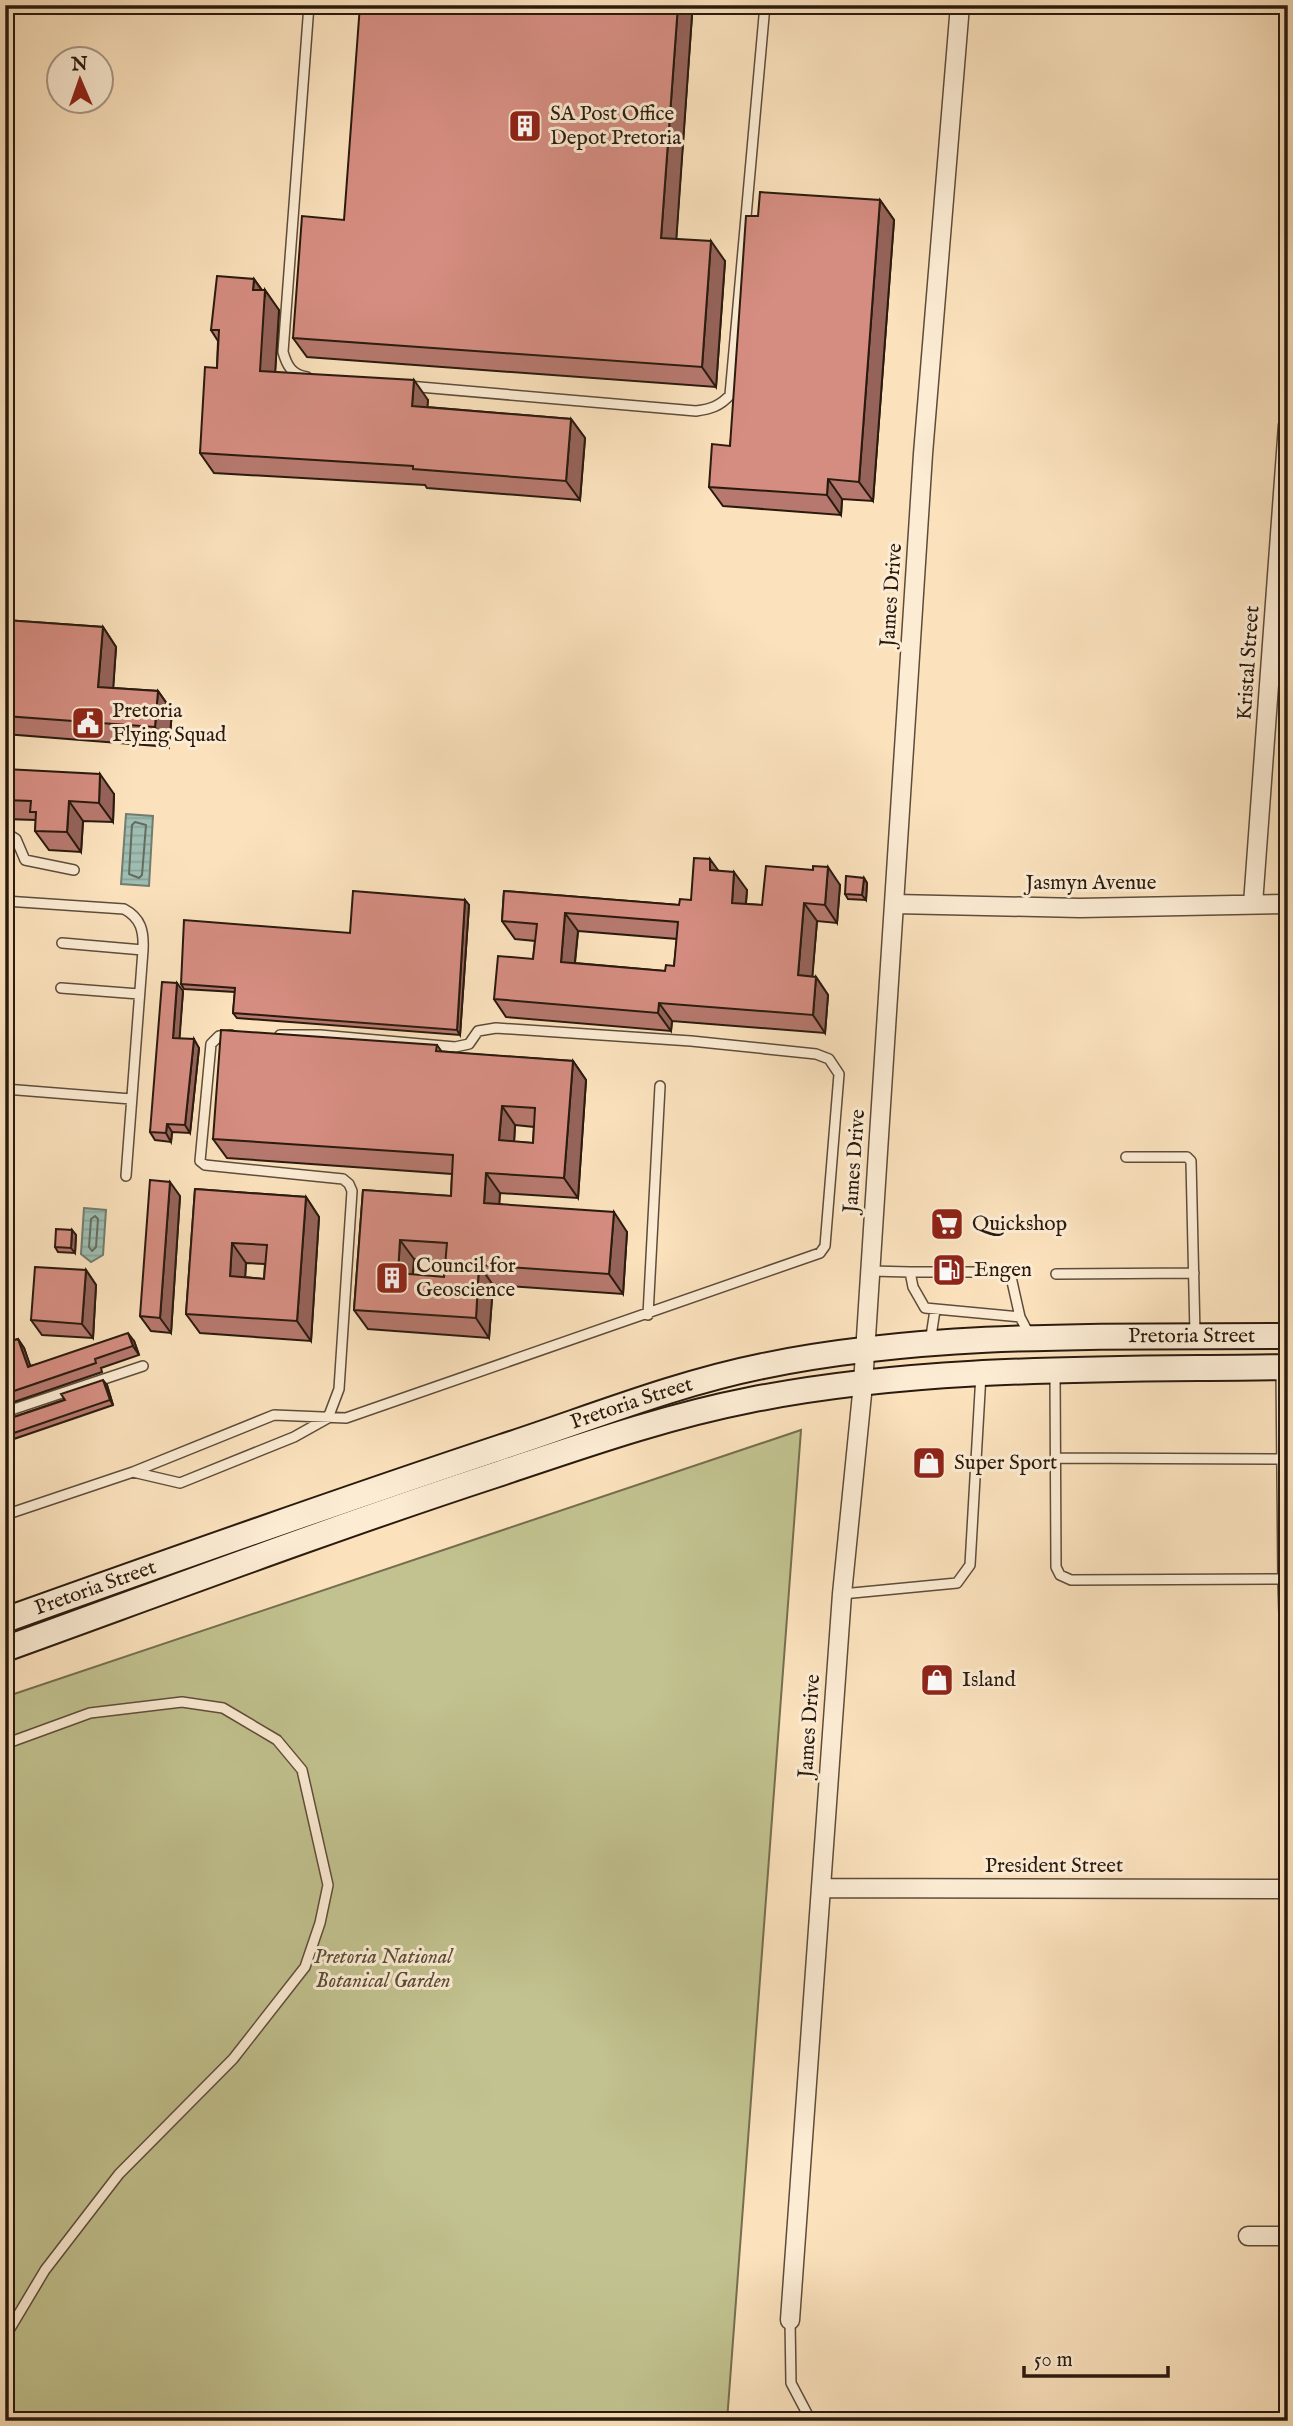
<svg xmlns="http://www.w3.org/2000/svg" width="1293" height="2426" font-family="'IM FELL English',serif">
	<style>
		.grass { fill: #c1c28f; stroke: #766e4e; stroke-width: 2 }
		.water { fill: url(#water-rules); stroke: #707c70; stroke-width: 2 }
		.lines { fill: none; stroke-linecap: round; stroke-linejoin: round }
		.shore { stroke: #646c60; stroke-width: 2 }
		.service-casing { stroke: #5e4c3a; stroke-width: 12 }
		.minor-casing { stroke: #5e4c3a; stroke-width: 21 }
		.secondary-casing { stroke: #2a1a0e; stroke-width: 28 }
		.service { stroke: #fcecd4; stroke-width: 9 }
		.minor { stroke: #fcecd4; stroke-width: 18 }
		.secondary { stroke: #fcecd4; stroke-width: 24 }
		.wall { fill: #b7796f; stroke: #2a1a0e; stroke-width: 2; fill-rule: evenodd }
		.shaded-wall { fill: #95635a; stroke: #2a1a0e; stroke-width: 2 }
		.building { fill: #d58d81; stroke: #2a1a0e; stroke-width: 2; fill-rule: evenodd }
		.labels { text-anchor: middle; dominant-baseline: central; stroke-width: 6; stroke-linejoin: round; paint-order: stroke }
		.poi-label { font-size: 21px; fill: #2a1a0e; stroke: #fcecd4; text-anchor: start }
		.street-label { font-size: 21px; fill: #2a1a0e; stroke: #fcecd4 }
		.park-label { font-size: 21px; font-style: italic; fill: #574c35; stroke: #fcecd4 }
	</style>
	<defs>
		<pattern id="water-rules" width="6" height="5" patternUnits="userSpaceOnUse" patternTransform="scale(1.75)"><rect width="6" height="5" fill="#9fbeb2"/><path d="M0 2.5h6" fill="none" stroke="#89a398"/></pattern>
	</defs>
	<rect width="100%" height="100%" fill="#fbe2bd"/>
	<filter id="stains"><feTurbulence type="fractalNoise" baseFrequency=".00286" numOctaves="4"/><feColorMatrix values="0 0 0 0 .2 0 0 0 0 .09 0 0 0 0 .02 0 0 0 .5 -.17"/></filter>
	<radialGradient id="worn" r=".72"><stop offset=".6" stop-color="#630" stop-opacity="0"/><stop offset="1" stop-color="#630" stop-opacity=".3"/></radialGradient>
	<path class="grass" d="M801 1430 727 2421H5V1697Z"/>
	<path class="water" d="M126 814 153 816 149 886 121 884Z
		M84 1208 106 1210 103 1255 91 1262 81 1254Z"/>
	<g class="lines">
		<path class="shore" d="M135 822 146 825 142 875 139 878 129 874 132 825Z
			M95 1216 98 1219 96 1247 92 1251 89 1247 91 1219Z"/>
		<defs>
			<path id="service" d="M307 377C292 375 287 366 283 352L309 5
				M408 386 696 411C711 409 720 406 730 395L765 5
				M5 832 16 839 25 860 74 870
				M5 901 124 909C141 918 144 931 143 950L126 1176
				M62 943 143 950
				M61 988 139 994
				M5 1089 131 1099
				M1126 1157H1187L1191 1161 1195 1334
				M871 1271 910 1272 913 1287 925 1308 1020 1317 1029 1334
				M910 1272H1001L1011 1277 1020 1317
				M1056 1274 1194 1273
				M648 1315 660 1086
				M930 1343 935 1310
				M1281 1369 1283 1579
				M1055 1373 1056 1567 1060 1575 1071 1580 1283 1579 1284 1614
				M5 1412 143 1366
				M1055 1458 1282 1459
				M133 1472 180 1483 294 1437 328 1418 339 1389 352 1191 349 1184 343 1179 205 1165 200 1161 211 1044 219 1036 231 1035
				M5 1515 133 1472 274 1415 346 1418 820 1253 825 1246 839 1074 829 1059 816 1054 691 1041 496 1028 478 1031 469 1044 455 1047 320 1035H280
				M842 1594 957 1583 970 1565 981 1374
				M5 1744 90 1713 182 1702 223 1708 277 1740 302 1770 328 1885 320 1923 305 1967 233 2059 119 2174 45 2270 5 2337
				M790 2320 791 2383 811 2421"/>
			<path id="minor" d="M895 904 1080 908 1288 904
				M1253 904 1288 425
				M821 1888 1288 1889
				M1248 2236H1288
				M790 2320 842 1594 863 1384 923 454 960 5"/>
			<g id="secondary">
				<path id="s1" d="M5 1620C170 1561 336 1502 502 1447 588 1419 674 1384 763 1366 934 1331 1114 1337 1288 1336"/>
				<path d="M5 1649C168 1590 330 1529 495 1475 579 1447 663 1417 750 1400 926 1365 1109 1370 1288 1367"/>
			</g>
		</defs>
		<use href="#service" class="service-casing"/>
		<use href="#minor" class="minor-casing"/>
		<use href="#secondary" class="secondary-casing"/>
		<use href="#service" class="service"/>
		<use href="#minor" class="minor"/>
		<use href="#secondary" class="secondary"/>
	</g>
	<path class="wall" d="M692 15 676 239 725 261 716 387 307 357 293 338Z
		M880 200 894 220 873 501 842 499 841 515 723 506 709 487 730 446 758 216Z
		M254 279 262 290 279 310 275 372 428 400 427 407 571 419 585 438 580 500 427 488 425 485 214 473 200 453 217 368 218 341 211 330Z
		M5 620 103 627 116 647 113 688 158 691 172 711 169 747 5 734Z
		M5 769 114 794 113 822 83 821 81 852 49 850 35 831 36 820 5 819Z
		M719 871 747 890 746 904 762 905 840 885 837 923 817 921 812 977H816L828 995 825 1033 672 1021 671 1031 506 1017 494 999 533 959 535 941 515 939 502 921 504 891 679 905 691 900ZM578 931 677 939 674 966 665 971 575 963Z
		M864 878 867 883 866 900 848 899 845 894Z
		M465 900 469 905 460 1035 237 1018 233 1013 235 992 184 989 181 984 350 933Z
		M183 991 179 1039 199 1048 190 1133 172 1132 171 1142 155 1140 150 1132Z
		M437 1045 442 1052 573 1061 586 1080 578 1198 500 1193 499 1204 627 1232 623 1294 493 1285 489 1338 368 1329 354 1310 363 1190 451 1196 452 1174 227 1158 213 1139ZM515 1125 534 1127 533 1143 514 1142ZM414 1259 445 1261 444 1277 413 1275Z
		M195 1189 306 1197 319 1217 311 1341 200 1333 186 1314ZM246 1263 265 1264 264 1279 245 1277Z
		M180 1196 171 1333 151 1331 140 1316Z
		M72 1230 76 1235 75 1253 58 1252 55 1247Z
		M86 1270 96 1285 93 1338 42 1335 31 1320Z
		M18 1339 24 1348 30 1366 134 1341 139 1355 101 1368 102 1372 5 1405V1343Z
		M107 1385 113 1405 5 1442V1420Z"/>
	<path class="shaded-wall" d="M678 5H685L692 15 675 258 661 238Z
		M5 74 7 76 10 118 5 112Z
		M880 200 894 220 873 501 859 482Z
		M711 241 725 261 716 387 702 367Z
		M254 279 265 295V290L279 310 274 391 260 371 253 290Z
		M414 380 428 400 426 426 412 406Z
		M571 419 585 438 580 500 566 481Z
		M828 479 842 499 841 515 827 495Z
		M103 627 116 647 112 706 98 687Z
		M158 691 172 711 169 747 155 727Z
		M100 774 114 794 113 822 99 803Z
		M69 801 83 821 81 852 67 832Z
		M710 859 723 877 710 870Z
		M828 867 840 885 837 923 825 905Z
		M734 872 747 890 744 921 732 903Z
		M864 878 867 883 866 900 862 895Z
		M465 900 469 905 460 1035 457 1030Z
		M804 903 817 921 811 993 798 975Z
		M565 913 578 931 573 979 561 962Z
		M816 977 828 995 825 1033 813 1015Z
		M177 983 183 991 179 1046 173 1038Z
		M659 1003 672 1021 671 1031 658 1013Z
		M194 1039 199 1048 190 1133 185 1125Z
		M573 1061 586 1080 578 1198 564 1178Z
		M502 1106 515 1125 513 1160 499 1140Z
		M167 1124 172 1132 171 1142 166 1133Z
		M486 1173 500 1193 498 1223 484 1203Z
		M170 1182 180 1196 171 1333 160 1318Z
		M306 1197 319 1217 311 1341 297 1321Z
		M614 1212 627 1232 623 1294 609 1274Z
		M72 1230 76 1235 75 1253 71 1248Z
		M400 1240 414 1259 411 1293 398 1273Z
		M232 1243 246 1263 244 1296 230 1276Z
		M479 1265 493 1285 489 1338 476 1318Z
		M86 1270 96 1285 93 1338 82 1324Z
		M128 1333 134 1341 139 1355 133 1346Z
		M18 1339 24 1348 34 1376 28 1367Z
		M103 1380 107 1385 113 1405 110 1400Z"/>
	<path class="building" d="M360 5H678L661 238 711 241 702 367 293 338 302 216 344 220Z
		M760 192 880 200 859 482 828 479 827 495 709 487 712 444 730 446 746 216H758Z
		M217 276 254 279 253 290H265L260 371 414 380 412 406 571 419 566 481 413 469V466L200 453 205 367 217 368 219 330H211Z
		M5 620 103 627 98 687 158 691 155 727 5 716Z
		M5 769 100 774 99 803 69 801 67 832 35 831 36 812H30L31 801 5 800Z
		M694 858 710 859V870L734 872 732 903 762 905 766 866 813 870V866L828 867 825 905 804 903 798 975 816 977 813 1015 659 1003 658 1013 494 999 498 956 533 959 537 924 502 921 504 891 679 905 680 899 691 900ZM565 913 678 922 674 966 666 965 665 971 561 962Z
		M846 876 864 878 862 895 845 894Z
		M353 891 465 900 457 1030 233 1013 235 988 181 984 184 920 350 933Z
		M162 982 177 983 173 1038 194 1039 185 1125 167 1124 166 1133 150 1132Z
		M221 1030 437 1045 436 1051 573 1061 564 1178 486 1173 484 1203 614 1212 609 1274 479 1265 476 1318 354 1310 363 1190 451 1196 453 1155 213 1139ZM502 1106 535 1108 533 1143 499 1140ZM400 1240 447 1243 444 1277 398 1273Z
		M150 1180 170 1182 160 1318 140 1316Z
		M195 1189 306 1197 297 1321 186 1314ZM232 1243 267 1245 264 1279 230 1276Z
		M56 1229 72 1230 71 1248 55 1247Z
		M35 1267 86 1270 82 1324 31 1320Z
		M128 1333 133 1346 95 1359 96 1363 5 1394V1343L18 1339 28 1367Z
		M103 1380 110 1400 5 1436V1420L65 1400 61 1394Z"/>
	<defs>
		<symbol id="building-square" viewBox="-11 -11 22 22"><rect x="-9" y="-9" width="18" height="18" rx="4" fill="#8f2418" stroke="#fcecd4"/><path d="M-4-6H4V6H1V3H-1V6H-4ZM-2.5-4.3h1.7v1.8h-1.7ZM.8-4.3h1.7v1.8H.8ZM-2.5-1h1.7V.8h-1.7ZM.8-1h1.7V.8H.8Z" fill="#fff"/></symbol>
		<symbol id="civic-square" viewBox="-11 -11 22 22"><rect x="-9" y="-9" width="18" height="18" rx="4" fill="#8f2418" stroke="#fcecd4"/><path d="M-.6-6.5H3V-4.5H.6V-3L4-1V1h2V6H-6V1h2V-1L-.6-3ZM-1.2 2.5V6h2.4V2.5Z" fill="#fff"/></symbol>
		<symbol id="supermarket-square" viewBox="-11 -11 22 22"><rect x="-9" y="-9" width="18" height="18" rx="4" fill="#8f2418" stroke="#fcecd4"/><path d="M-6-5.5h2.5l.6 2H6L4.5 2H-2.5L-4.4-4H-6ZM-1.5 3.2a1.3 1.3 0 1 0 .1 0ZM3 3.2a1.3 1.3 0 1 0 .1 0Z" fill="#fff"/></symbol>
		<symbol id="fuel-square" viewBox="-11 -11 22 22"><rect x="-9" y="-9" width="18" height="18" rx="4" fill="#8f2418" stroke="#fcecd4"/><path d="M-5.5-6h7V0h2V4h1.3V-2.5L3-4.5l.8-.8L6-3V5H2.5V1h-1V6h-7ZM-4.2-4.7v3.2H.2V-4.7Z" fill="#fff"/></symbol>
		<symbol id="shop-square" viewBox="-11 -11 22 22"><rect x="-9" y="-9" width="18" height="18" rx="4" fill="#8f2418" stroke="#fcecd4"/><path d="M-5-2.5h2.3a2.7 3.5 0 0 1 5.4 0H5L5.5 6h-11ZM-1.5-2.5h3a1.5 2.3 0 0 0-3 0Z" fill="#fff"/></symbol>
	</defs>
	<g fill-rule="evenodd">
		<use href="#building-square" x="506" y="107" width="38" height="38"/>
		<use href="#civic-square" x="69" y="704" width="38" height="38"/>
		<use href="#supermarket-square" x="928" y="1205" width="38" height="38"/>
		<use href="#fuel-square" x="930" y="1251" width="38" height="38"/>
		<use href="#building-square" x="373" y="1259" width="38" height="38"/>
		<use href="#shop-square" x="910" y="1444" width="38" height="38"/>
		<use href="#shop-square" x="918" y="1661" width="38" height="38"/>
	</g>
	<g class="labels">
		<g class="poi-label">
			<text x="550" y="114">SA Post Office<tspan x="550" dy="24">Depot Pretoria</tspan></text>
			<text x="112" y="711">Pretoria<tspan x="112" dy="24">Flying Squad</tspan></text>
			<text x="972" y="1224">Quickshop</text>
			<text x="416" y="1266">Council for<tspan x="416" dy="24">Geoscience</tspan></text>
			<text x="974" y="1270">Engen</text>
			<text x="954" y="1463">Super Sport</text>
			<text x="962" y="1680">Island</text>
		</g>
		<g class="street-label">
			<text transform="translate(892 595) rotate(-86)">James Drive</text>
			<text transform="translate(1249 663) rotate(-86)">Kristal Street</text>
			<text x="1091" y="883">Jasmyn Avenue</text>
			<text transform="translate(855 1161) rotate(-86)">James Drive</text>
			<text stroke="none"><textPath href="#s1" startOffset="1230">Pretoria Street</textPath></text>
			<text stroke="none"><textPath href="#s1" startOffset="663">Pretoria Street</textPath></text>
			<text stroke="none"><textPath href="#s1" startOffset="96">Pretoria Street</textPath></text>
			<text transform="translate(810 1726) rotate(-86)">James Drive</text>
			<text x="1054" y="1866">President Street</text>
		</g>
		<g class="park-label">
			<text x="383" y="1957">Pretoria National<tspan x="383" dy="24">Botanical Garden</tspan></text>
		</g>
	</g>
	<rect width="1293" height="2426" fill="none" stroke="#fbe2bd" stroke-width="28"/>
	<rect x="7" y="7" width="1279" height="2412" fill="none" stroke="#2a1a0e" stroke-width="3.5"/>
	<rect x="14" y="14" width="1265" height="2398" fill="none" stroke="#2a1a0e" stroke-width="2"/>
	<g transform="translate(80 80) rotate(358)"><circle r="33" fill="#fcecd4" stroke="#a89885" stroke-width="2"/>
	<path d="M0-5L12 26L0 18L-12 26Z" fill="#8f2418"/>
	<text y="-10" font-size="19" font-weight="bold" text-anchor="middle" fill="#2a1a0e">N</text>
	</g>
	<path d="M1024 2366v10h144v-10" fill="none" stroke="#2a1a0e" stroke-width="3.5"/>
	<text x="1034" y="2366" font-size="21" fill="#2a1a0e" stroke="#fcecd4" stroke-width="5" paint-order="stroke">50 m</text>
	<rect width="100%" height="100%" filter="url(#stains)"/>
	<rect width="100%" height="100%" fill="url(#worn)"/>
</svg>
